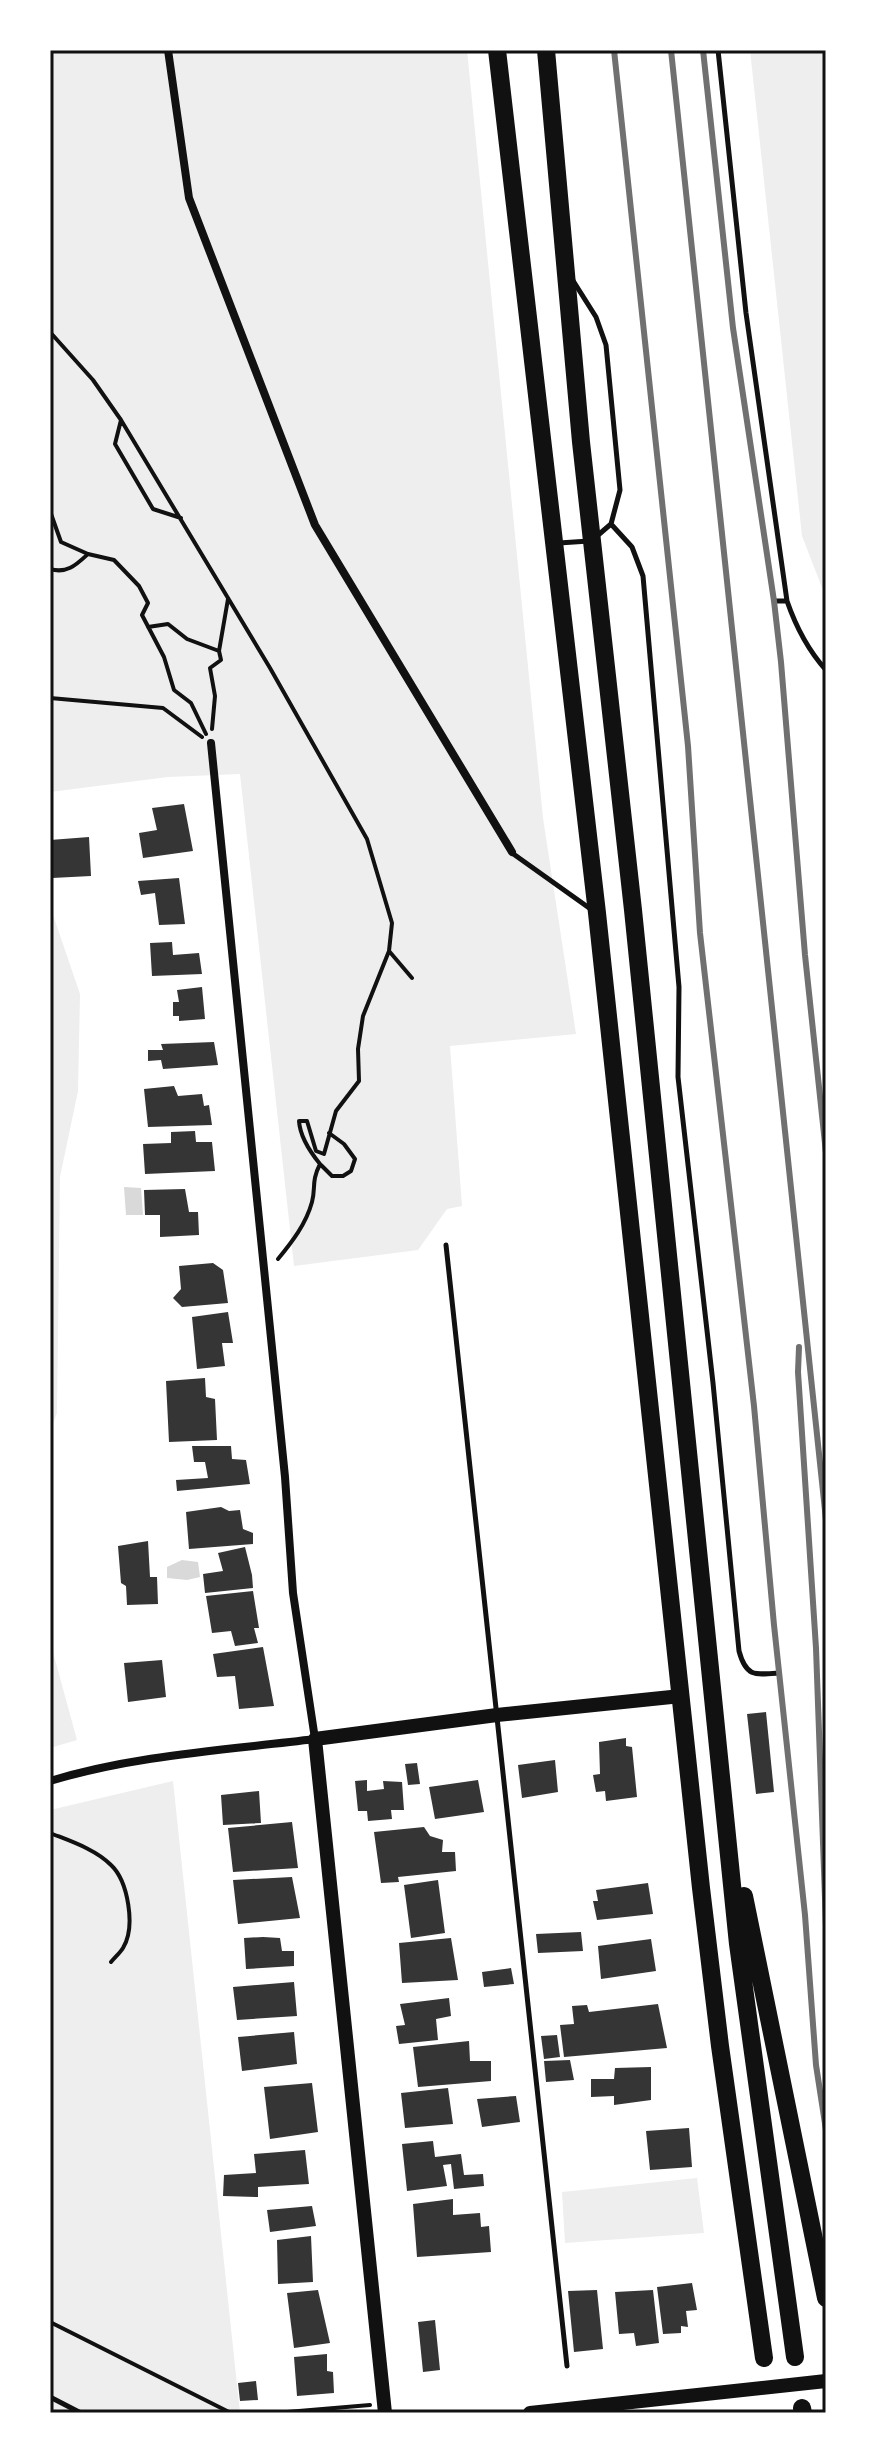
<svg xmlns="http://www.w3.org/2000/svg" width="876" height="2463" font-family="'Titillium Web',sans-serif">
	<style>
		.green { fill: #eee }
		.water { fill: #d9d9d9 }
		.building { fill: #353535 }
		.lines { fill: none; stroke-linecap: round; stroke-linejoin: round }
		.path { stroke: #111; stroke-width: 4 }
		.service { stroke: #111; stroke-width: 5 }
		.minor { stroke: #111; stroke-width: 8 }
		.tertiary { stroke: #111; stroke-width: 14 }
		.trunk { stroke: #111; stroke-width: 18 }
		.rail { stroke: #707070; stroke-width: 6 }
		.neatline { fill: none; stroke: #111; stroke-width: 3 }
	</style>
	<rect width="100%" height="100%" fill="#fff"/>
	<path class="green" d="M50 50H467L543 818 576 1034 450 1046 462 1206 447 1209 418 1250 294 1266 240 774 168 777 50 792Z
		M750 50H826V598L802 536Z
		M50 906 80 994 78 1091 60 1177 57 1413 50 1431Z
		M50 1641 77 1740 50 1748Z
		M173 1781 240 2413H50V1810Z
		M697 2178 704 2233 565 2243 562 2192Z"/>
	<path class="water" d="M124 1187 141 1188 143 1215H126Z
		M182 1560 198 1562 200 1577 187 1580 167 1578V1567Z"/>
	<path class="building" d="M184 804 193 851 143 858 139 833 157 830 152 808Z
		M89 837 91 876 52 878 50 840Z
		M179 878 185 924 159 925 155 893 141 895 138 881Z
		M172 942 173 955 199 953 202 974 152 976 150 943Z
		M202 987 205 1019 179 1021V1016H173V1002H179L177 990Z
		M214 1042 218 1065 163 1069 161 1060 148 1061V1050H163L161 1044Z
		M174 1086 178 1096 202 1094 204 1106 209 1105 212 1125 148 1127 144 1089Z
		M195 1131 196 1142H212L215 1171 145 1174 143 1144 171 1143V1132Z
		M185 1189 189 1212H198L199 1235 160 1237V1215H145L144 1190Z
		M213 1263 223 1270 228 1303 182 1307 173 1298 181 1289 179 1266Z
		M228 1312 233 1343H222L225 1366 197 1369 192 1317Z
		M205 1378 206 1397 215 1399 217 1440 169 1442 166 1381Z
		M192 1446H231L232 1459 246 1460 250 1484 177 1491 176 1480 208 1478 205 1462H194Z
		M221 1507 229 1511 240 1510 243 1529 253 1533V1544L189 1549 186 1512Z
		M148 1541 150 1577H157L158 1604 127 1605 126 1586 121 1583 118 1546Z
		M245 1547 252 1575 253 1588 205 1593 203 1574 223 1571 218 1553Z
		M253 1591 259 1628H254L258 1643 235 1646 231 1631 212 1633 206 1596Z
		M263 1647 274 1706 239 1709 235 1676 217 1677 213 1654Z
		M162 1660 166 1697 128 1702 124 1663Z
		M766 1712 774 1792 756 1794 747 1714Z
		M626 1738V1746L632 1747 637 1797 606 1801 605 1791 596 1792 593 1775 600 1774 599 1742Z
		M555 1760 558 1792 522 1798 518 1765Z
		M417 1763 420 1784 408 1785 405 1764Z
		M367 1780V1791L384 1789 383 1781 402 1782 404 1810H391L392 1819 368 1821 367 1811H358L355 1781Z
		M478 1780 484 1812 435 1819 429 1787Z
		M259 1791 261 1823 223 1825 221 1795Z
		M292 1822 298 1868 233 1872 228 1828Z
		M424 1827 430 1836 443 1840 442 1852H455L456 1871 398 1877 399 1882 381 1883 374 1832Z
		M292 1877 300 1918 238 1924 233 1880Z
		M438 1880 445 1933 411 1938 404 1885Z
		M648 1883 653 1914 597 1920 593 1901H598L596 1890Z
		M581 1932 583 1951 538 1953 536 1934Z
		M263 1937 280 1938 282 1951H294V1966L246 1969 244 1938Z
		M451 1938 458 1980 402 1983 399 1943Z
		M651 1939 656 1971 601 1979 598 1946Z
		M511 1968 514 1984 484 1987 482 1972Z
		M294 1982 297 2016 237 2020 233 1987Z
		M449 1998 451 2016 436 2019 438 2040 399 2044 396 2026 405 2025 400 2004Z
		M658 2004 667 2048 564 2057 560 2025 574 2024 572 2006 587 2005 589 2012Z
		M294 2032 297 2064 242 2071 238 2037Z
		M557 2035 560 2057 544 2059 541 2036Z
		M469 2041 470 2061H491V2081L418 2087 413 2047Z
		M570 2060 574 2080 546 2082 544 2061Z
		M651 2067V2100L614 2105V2096L591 2097V2079H614L615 2068Z
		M312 2083 318 2132 270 2139 264 2087Z
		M448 2088 453 2124 405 2128 401 2093Z
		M516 2096 520 2122 482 2127 477 2099Z
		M689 2128 692 2167 650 2170 646 2131Z
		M433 2141 435 2157 461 2154 464 2175 483 2174 484 2186 454 2189 451 2164 443 2165 447 2186 407 2191 402 2144Z
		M305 2150 309 2184 258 2187V2197L223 2196 224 2175 256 2173 254 2154Z
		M453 2199V2215L480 2213 481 2227 489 2226 491 2252 417 2257 413 2204Z
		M312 2206 316 2226 270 2232 267 2210Z
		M311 2236 313 2282 278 2284 277 2240Z
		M692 2283 697 2310 686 2311 688 2327 681 2326V2333L663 2334 657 2287Z
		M318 2290 330 2343 294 2348 287 2293Z
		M597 2290 603 2349 574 2352 568 2291Z
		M653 2290 659 2343 636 2346 634 2333 619 2334 615 2292Z
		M435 2320 440 2370 423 2372 418 2322Z
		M327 2354V2371L333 2372 334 2393 297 2396 294 2357Z
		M256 2381 258 2400 240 2401 238 2383Z"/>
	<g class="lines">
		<path class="path" d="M50 332 93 380 121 420 270 668 367 839 392 923 389 951 363 1016 358 1049 359 1081 336 1111 324 1154 316 1151 307 1121H299C300 1136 311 1153 320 1164 311 1182 316 1187 312 1202 306 1224 292 1242 278 1259
			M121 420 115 444 153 509 181 518
			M50 511 61 542 88 554 114 560 139 586 148 603 142 615 164 657 174 690 191 703 206 734
			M50 569C67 574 76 565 88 554
			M148 627 168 624 187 639 219 651 221 660 210 668 215 696 212 729
			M219 651 228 599
			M50 698 163 708 202 737
			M389 951 412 978
			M321 1165 332 1176H343L351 1171 355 1159 344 1144 329 1133
			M50 1833C70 1841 95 1849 111 1865 128 1881 136 1927 123 1948 120 1953 115 1957 111 1962
			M50 2322 231 2413
			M275 2413 370 2405"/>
		<path class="service" d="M718 50 746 313 787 601C796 627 807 649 826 670
			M572 279 596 317 606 345 620 490 611 524 597 536
			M611 524 632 547 643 576 679 987 678 1077 713 1383 739 1651C746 1677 755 1675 779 1673
			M559 543 589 541
			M774 601H787
			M512 853 592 910
			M446 1245 567 2366
			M50 2397 81 2413"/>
		<path class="minor" d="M168 50 189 198 315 525 512 852
			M50 1781C135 1755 227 1750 315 1739L293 1593 285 1477 211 743"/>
		<path class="tertiary" d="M385 2413 315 1739 497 1715 681 1696
			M530 2413 826 2381"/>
		<path class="trunk" d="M497 50 597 913 701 1888 720 2046 764 2358
			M546 50 581 442 633 910 738 1944 795 2357
			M744 1896 826 2298
			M802 2408 803 2413"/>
		<path class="rail" d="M614 50 688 746 700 933 754 1406 774 1625 805 1915 816 2065 826 2130
			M671 50 826 1520
			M703 50 733 328 774 601 781 662 805 955 826 1153
			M799 1347 798 1372 816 1648 826 1926"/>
	</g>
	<rect width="876" height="2463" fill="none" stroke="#ffffff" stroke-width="104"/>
	<rect x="52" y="52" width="772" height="2359" class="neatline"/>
</svg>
